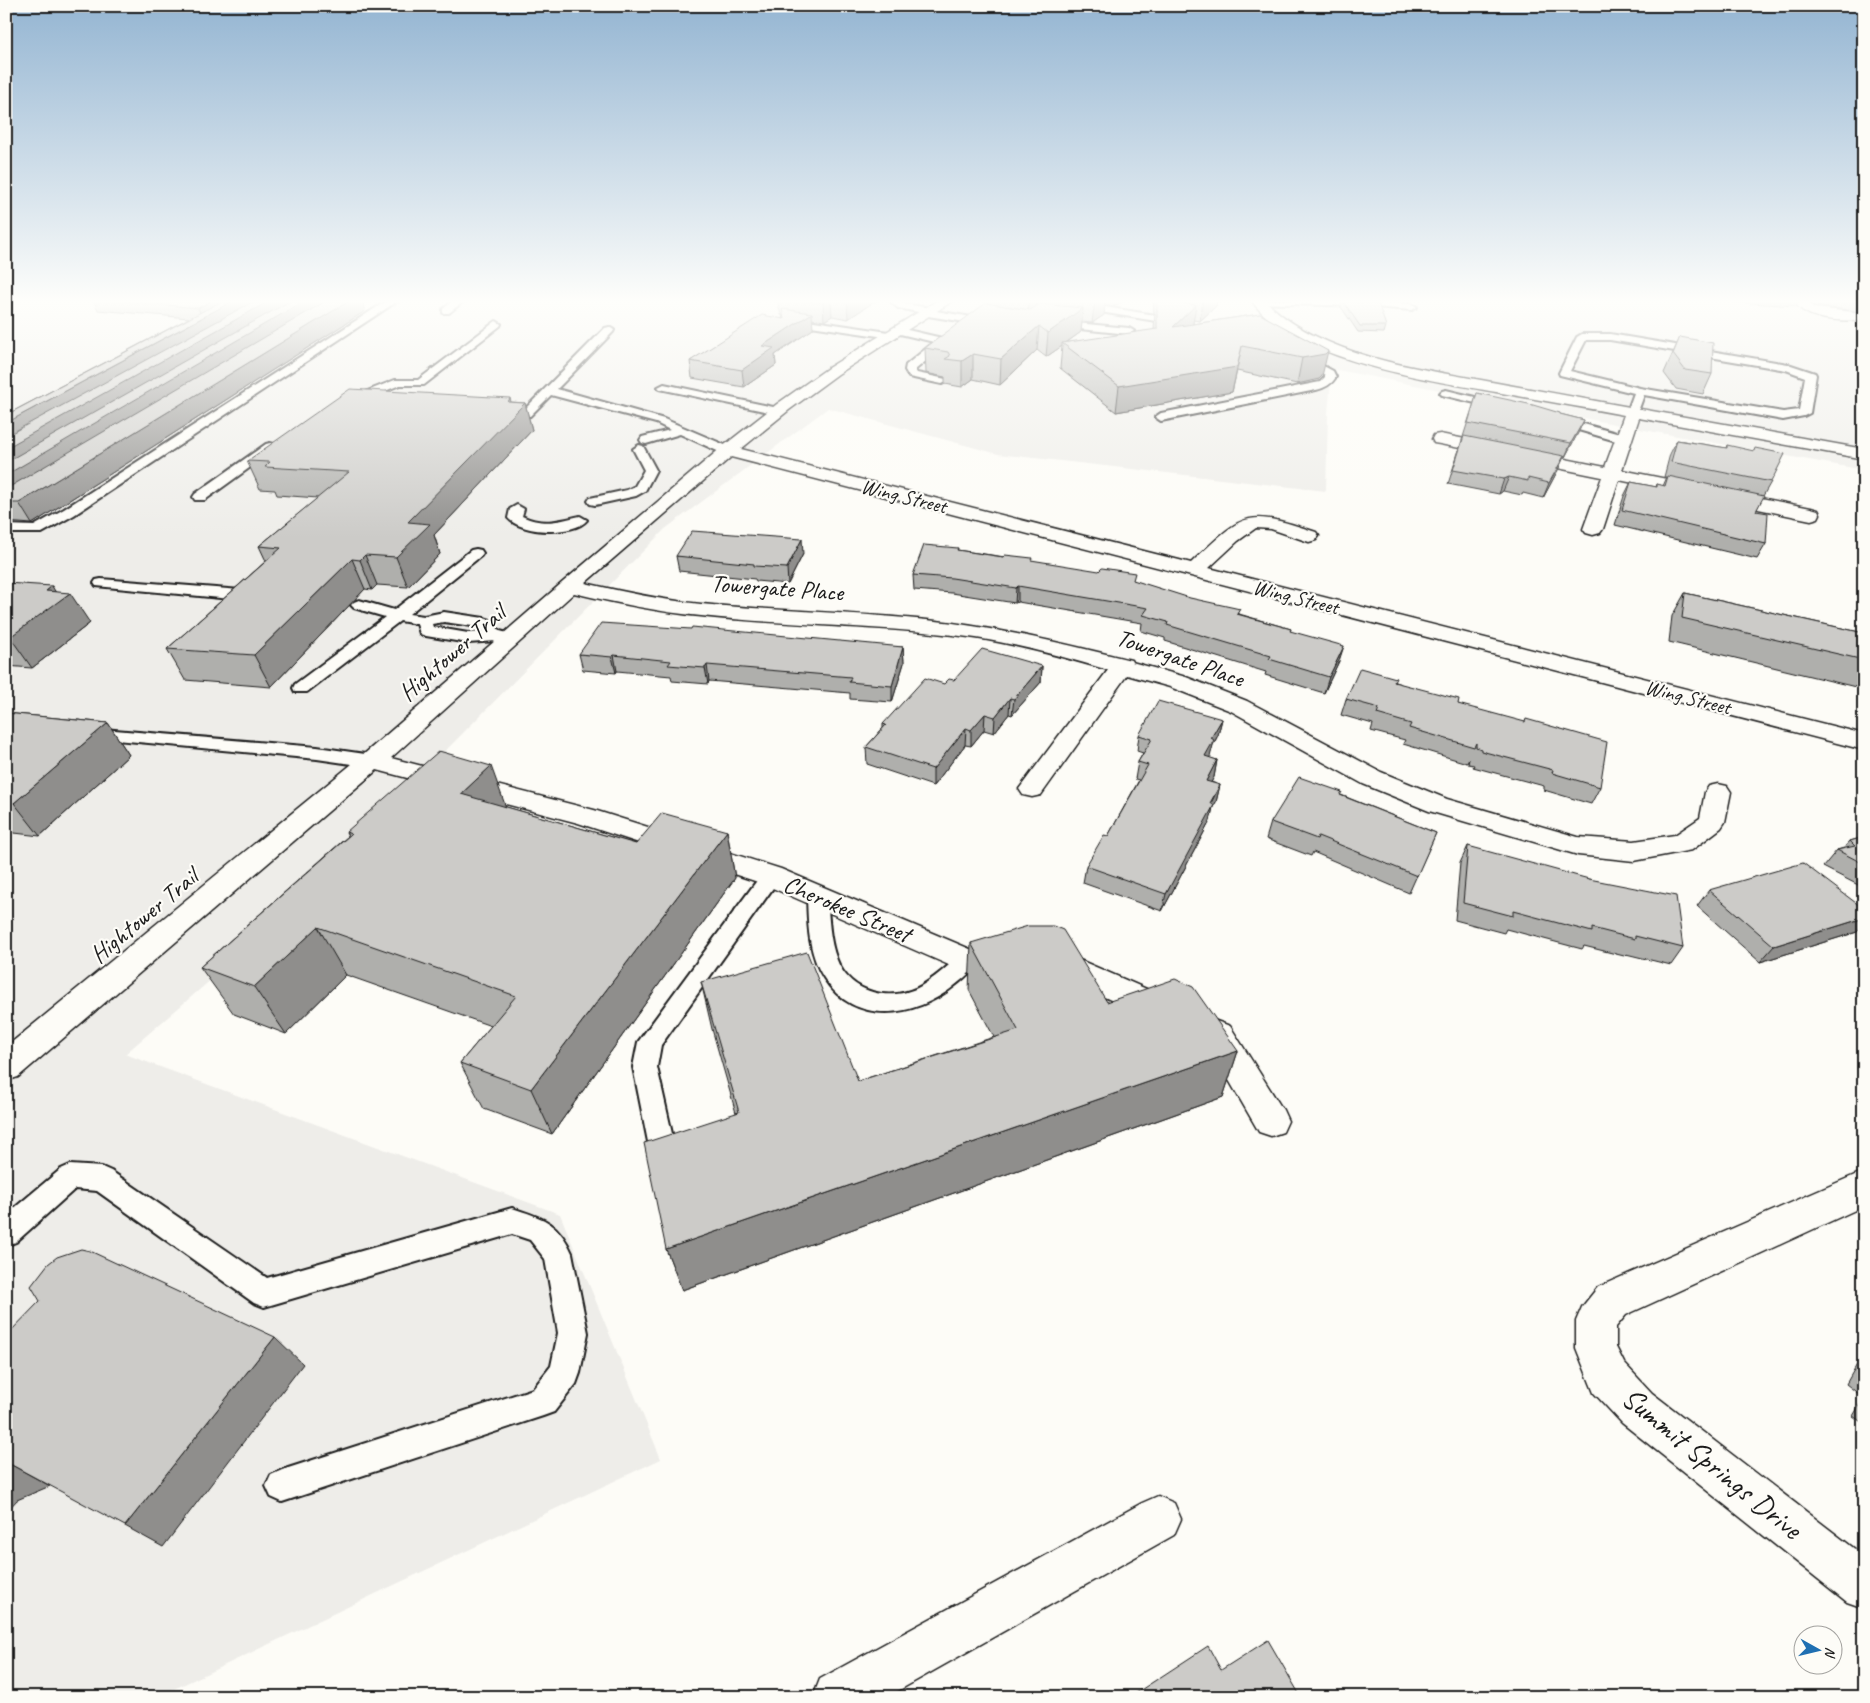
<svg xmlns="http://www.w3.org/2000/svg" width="1870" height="1703" font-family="Caveat,sans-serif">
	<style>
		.built { fill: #eeede9 }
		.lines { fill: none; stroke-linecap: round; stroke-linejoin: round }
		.service-casing { stroke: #1c1c1c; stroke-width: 4 }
		.minor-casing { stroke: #1c1c1c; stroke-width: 3 }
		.service { fill: #fdfcf7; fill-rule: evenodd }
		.minor { fill: #fdfcf7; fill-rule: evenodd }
		.wall { fill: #afafac; stroke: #1c1c1c }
		.shaded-wall { fill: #8f8e8c; stroke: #1c1c1c }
		.building { fill: #cccbc8; stroke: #1c1c1c }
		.labels { text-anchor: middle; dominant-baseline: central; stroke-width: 4.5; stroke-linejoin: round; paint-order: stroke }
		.far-street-label { font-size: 21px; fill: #1c1c1c; stroke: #fdfcf7 }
		.street-label { font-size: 25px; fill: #1c1c1c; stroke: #fdfcf7 }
		.near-street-label { font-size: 30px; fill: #1c1c1c; stroke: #fdfcf7 }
	</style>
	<rect width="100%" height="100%" fill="#fdfcf7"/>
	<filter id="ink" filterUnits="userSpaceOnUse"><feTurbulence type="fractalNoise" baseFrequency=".02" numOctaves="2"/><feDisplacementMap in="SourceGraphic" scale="10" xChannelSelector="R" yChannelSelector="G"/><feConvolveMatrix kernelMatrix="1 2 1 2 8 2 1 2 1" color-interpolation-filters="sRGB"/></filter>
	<g filter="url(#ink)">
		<path class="built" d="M6 300H1864V470L1655 432 1332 369 1328 413 1326 491 998 454 828 408 665 529 263 935 125 1054 560 1214 661 1459 157 1697H6Z"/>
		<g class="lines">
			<defs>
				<path id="service" d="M388 300H399L74 515 42 533H6V525L34 526 64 509Z
					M454 300H465L449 313H443V309Z
					M893 300H904L902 302 904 304 931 308 936 311 990 320 995 323 990 326 928 316 923 313 898 308 891 302Z
					M1039 300H1060L1181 319 1186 322 1181 325 1044 303Z
					M1253 300H1347L1412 304 1417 307 1412 310 1361 306 1258 303Z
					M787 317 895 333V329L899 328 942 338 945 344 944 346 915 370 917 373 946 379 948 381 942 384 909 377 905 370 906 365 934 342 896 333V337L892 338 784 322 782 320Z
					M496 321 501 324 500 326 424 385H400L355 403 351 404 345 401 347 399 395 380H418Z
					M1054 321 1129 328 1134 331 1129 334 1050 326V322Z
					M609 327 614 330 613 332 557 389 664 419 732 448 734 451 732 454H724L680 434 646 444 642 443 640 440 642 437 670 430 656 423 551 395 530 416H522L520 414 522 412 605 328Z
					M1582 334H1610L1788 364 1815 373 1816 375 1810 413 1804 416 1783 420 1644 395 1637 414H1629L1627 412 1634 393 1560 375 1559 373 1577 337ZM1586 340H1610L1786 370 1805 377 1799 410 1783 412 1640 388 1570 371Z
					M1299 353 1333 371 1336 377C1331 385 1325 388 1316 390L1161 421 1155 417 1161 413 1320 382 1325 377V375L1295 358 1294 356Z
					M664 384 778 408 784 411 778 414 660 389 658 387Z
					M1446 390 1504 404 1506 406 1500 409 1442 395 1440 393 1442 391Z
					M1555 416 1627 436 1629 439 1623 443 1551 422 1549 420Z
					M270 443 274 444 276 447 274 450 205 500H195L193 497 195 494 266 444Z
					M639 445 643 446 656 470 645 491 636 496 595 505 590 504 588 501 590 498 627 490 635 486 644 470 633 449Z
					M517 505 524 509 522 516C543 526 559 521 580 516L587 520C574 536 521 534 508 518L510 509Z
					M476 549 481 550 483 553 481 556 409 614 424 616 444 612 484 618 490 620 500 631 511 634 513 637 511 640 468 643 426 636 420 634 417 624 400 621 307 692H295L293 688 295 684 385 617 354 608 351 605 354 602 359 600 394 610 471 550ZM444 622 479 627 483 632 468 633 433 627 432 624Z
					M101 579 241 590 246 592 249 595 246 598 241 600 96 586 94 583 96 580Z
					M91 728 317 747 372 755 378 757 381 761 378 765 372 767 317 759 85 737 82 733 85 729Z
					M771 869 778 871 781 876 778 881 661 1045 657 1067 675 1147 671 1155 662 1158 653 1155 649 1147 633 1067 638 1042 764 871Z
					M817 888 824 891 827 896C829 917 829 940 837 960 850 994 892 1003 921 986 931 980 940 973 949 965 952 962 956 957 960 955 966 952 969 953 975 955L978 961C973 971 963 979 954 986 915 1018 854 1026 824 978 808 953 808 924 807 896L810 891Z
					M70 1165 102 1167 111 1171 267 1278 512 1208C542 1218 558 1221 572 1253L588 1333 580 1373 576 1384 554 1412 543 1416 282 1502 271 1497 266 1486 271 1475 282 1470 533 1389 551 1366 558 1333 545 1259 530 1240 512 1234 264 1307 254 1303 97 1191 75 1189 16 1242 6 1246V1215L61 1169Z"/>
				<path id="minor" d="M938 300H954L838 374 789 410 741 449 1191 563C1244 513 1244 508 1316 532L1319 536 1316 540 1309 542 1271 529 1256 528 1238 541 1209 568 1864 734V750L731 457 585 583C624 592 662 600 701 604 776 611 852 612 927 620 997 627 1064 644 1131 660L1132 662 1186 677 1247 701 1381 772 1447 799 1578 837 1634 841 1675 835 1700 818 1705 792 1709 786 1718 784 1727 786 1731 792 1725 822 1721 828 1692 850 1634 861 1578 855 1429 811 1363 784 1231 711 1170 687 1127 675 1041 795 1032 797 1023 795 1019 789 1108 670C1064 657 1021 645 976 638 884 625 792 626 701 616 658 612 616 603 574 593L391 758 594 810 781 869 970 949 1007 948 1018 952 1022 960 1018 968 1007 972 967 973 761 883 578 823 377 770 18 1077 6 1081V1047L363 755 563 582 722 447 777 404 828 368Z
					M1251 300H1265C1316 354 1410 367 1481 380 1519 387 1558 394 1596 401 1685 417 1775 433 1864 449V459L1639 418 1622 470 1811 508 1818 510 1820 514 1818 518 1811 520 1619 480 1603 529 1600 533 1593 535 1586 533 1583 529 1602 477 1440 444 1434 443 1432 439 1434 435 1440 434 1605 467 1624 415C1581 407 1539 400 1496 392 1426 379 1295 361 1251 300Z
					M1793 300H1806L1814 308 1864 313V321C1840 320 1807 323 1793 300Z
					M1059 951 1174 1001 1179 1010 1174 1019 1163 1023 1152 1019 1048 971 1044 963 1048 955Z
					M1211 1019 1230 1026 1283 1110 1288 1121 1283 1132 1271 1136 1259 1132 1208 1044 1200 1041 1195 1032 1200 1023Z
					M1864 1171V1206L1626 1315 1616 1327V1347L1624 1363 1652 1393 1864 1556V1608L1847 1602 1622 1423 1594 1393 1576 1348V1321L1582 1307 1598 1287Z
					M1158 1496 1174 1503 1181 1519 1174 1535 887 1697H813L820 1679 1142 1503Z"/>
			</defs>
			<use href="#service" class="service-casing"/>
			<use href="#minor" class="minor-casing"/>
			<use href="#service" class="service"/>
			<use href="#minor" class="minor"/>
		</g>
		<path class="wall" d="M93 300H290V301L292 300H382L379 302H362L365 311 32 524 6 522V415L189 318 98 310Z
			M777 300H877L848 319 832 316 824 321 812 319 813 329 775 355 776 365 744 387 692 378 690 361 783 319 782 315H781Z
			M990 300H1124L1114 307 1105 305 1104 315 1092 323 1082 322 1081 332 1066 343 1154 330 1155 313H1154L1153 300H1217L1216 306 1200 321 1193 320V324L1260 314 1322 376 1319 379 1297 384 1237 371 1232 392 1116 412 1060 368 1062 346 1046 357 1037 350 1000 385 973 379 962 387 945 384V377L926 373 925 348 990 304Z
			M1731 300H1799L1796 306 1734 302Z
			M1808 300H1864V312L1815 306Z
			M1343 301 1386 326 1384 333 1358 332 1341 307Z
			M1680 337 1712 374 1703 394 1676 389 1664 373Z
			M1477 393 1560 414 1584 420 1578 433 1565 457H1564L1558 470 1543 498 1523 493 1522 495 1503 491 1499 494 1448 484Z
			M511 402 525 403 532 430 434 535 440 554 408 587 377 585 372 590 365 589 271 687 185 680 167 649 266 561 259 546 318 498 277 495 275 490 260 489 247 461Z
			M1677 440 1726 448 1727 445 1771 482 1763 496 1756 511 1766 544 1757 559 1615 525 1624 496 1631 482 1656 487 1657 484 1663 486 1667 477H1664L1670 454Z
			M958 548 957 550 1032 561 1134 581 1239 614 1291 629 1290 631 1339 661 1324 693 1265 675 1266 672 1165 641V638L1141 631 1142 623 1018 602 1015 603 952 593 914 590 913 575Z
			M803 554 788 584 756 581 755 579 679 571 676 556Z
			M6 583 55 591 90 623 32 668 6 666Z
			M1685 593 1864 633V689L1669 642 1672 616Z
			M903 647 904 663 892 702 850 699V693L709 681 708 684 672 681 671 676 617 671 616 673 583 670 579 654Z
			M1042 666 1041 682 1012 715 1009 714 994 733 984 730 971 746 965 745 933 786 867 764 866 747 883 728V724L944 684 954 680Z
			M1395 682 1458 704 1600 787 1591 804 1544 790V786L1473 767 1474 765 1468 764 1469 759 1467 763 1403 744 1405 740 1371 731 1373 724 1341 715 1346 699Z
			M6 713 108 723 129 755 40 836 6 832Z
			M1222 719 1218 735 1213 745 1209 758 1217 760 1214 777 1211 782 1220 785 1216 802 1213 807 1210 821 1162 911 1083 883 1086 866 1108 836 1139 780 1135 779 1138 762 1143 753 1137 751 1139 735Z
			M1341 795 1436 833 1409 893 1313 852 1311 856 1266 839 1271 822Z
			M506 807 636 844 727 831 735 878 552 1134 484 1109 460 1063 491 1026 346 975 286 1034 234 1014 200 967 348 836 346 832Z
			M1864 837V888L1823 867 1837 850 1844 848 1850 841Z
			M1468 846 1683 948 1671 965 1626 954 1624 956 1584 946 1582 949 1506 929 1504 933 1455 920 1460 863Z
			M1709 890 1864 909V925L1857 932 1760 962 1697 906Z
			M971 943 1107 1002 1238 1051 1223 1097 682 1290 666 1249 736 1113 712 1029 701 982 858 1081 994 1037 969 990Z
			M1864 1352V1398L1846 1384Z
			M1864 1398V1424L1853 1416Z"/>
		<path class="shaded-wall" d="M213 300H290L293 307 306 300H321L324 309 6 503V423L202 318 198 308Z
			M351 300H362L365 311 32 524 19 503Z
			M828 300H831L832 316 824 321 823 303Z
			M849 300H877L848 319 847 301Z
			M1028 300H1037L1036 318 1027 324Z
			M1095 300H1105L1104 315 1092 323Z
			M1115 300H1124L1114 307Z
			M1203 300H1217L1216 306 1200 321Z
			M1196 305 1192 329 1173 327Z
			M1083 308 1081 332 1064 344 1062 343V346L1046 357 1048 333Z
			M812 313 813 329 775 355 776 365 744 387 742 370 762 346Z
			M1039 326 1037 350 1000 385 1001 359Z
			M1242 346 1232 392 1116 412 1119 386Z
			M1328 351 1322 376 1319 379 1297 384 1302 358Z
			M973 354V379L962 387V361Z
			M510 398 514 414 525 403 532 430 434 535 440 554 408 587 396 557 408 522Z
			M1584 420 1578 433 1565 457 1571 443Z
			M1564 456 1558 470 1543 498 1549 483Z
			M1509 477 1503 491 1499 494 1504 479Z
			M802 539 803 554 788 584 787 568Z
			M365 555 377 585 372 590 360 560Z
			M352 559 365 589 271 687 254 655Z
			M52 586 60 600 70 593 90 623 32 668 10 637 46 591Z
			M1018 586V602L1015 603 1016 588Z
			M1344 646 1339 661 1324 693 1329 677Z
			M903 647 904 663 892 702V686Z
			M614 655 617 671 616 673 612 657Z
			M707 665 709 681 708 684 705 668Z
			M1042 666 1041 682 1012 715 1014 699Z
			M1010 698 1009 714 994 733 995 717Z
			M985 714 984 730 971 746V730Z
			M1222 719 1218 735 1213 745 1210 757 1201 773 1205 756 1211 738Z
			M108 723 129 755 40 836 14 803Z
			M966 728 965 745 933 786V769Z
			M1217 760 1214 777 1203 798 1206 781Z
			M491 766 508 813 461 794Z
			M1220 785 1216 802 1213 807 1210 821 1162 911 1166 894Z
			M727 831 735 878 552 1134 531 1089Z
			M1864 918V925L1857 932 1760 962 1774 946Z
			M318 927 346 975 286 1034 254 987Z
			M1238 1051 1223 1097 682 1290 666 1249Z
			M275 1337 303 1364 163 1547 125 1526Z
			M8 1463 50 1486 17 1500 6 1512V1464Z"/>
		<path class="building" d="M113 300H213L198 308Z
			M224 300H235L6 423V415Z
			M256 300H271L6 448V436Z
			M292 300H306L6 475V462Z
			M328 300H351L19 503H6V489Z
			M800 300H828L823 303Z
			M1157 300 1196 305 1173 327 1260 314 1328 351 1325 354 1302 358 1242 346 1237 367 1119 386 1062 343 1157 329Z
			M1343 301 1378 303 1386 326H1360Z
			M986 303 1030 310 1040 304 1083 308 1048 333 1039 326 1001 359 973 354 962 361 945 359 950 356 948 352 925 348Z
			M782 309 812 313 762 346 774 348 742 370 690 361 762 315 784 319Z
			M1680 337 1713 343 1712 374 1685 370 1673 354Z
			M350 389 510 398 508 402 525 403 408 522 430 524 396 557 365 555 360 560 352 559 254 655 167 649 281 548 259 546 349 472 265 467 270 462 247 461Z
			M1477 393 1533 405 1560 413V414L1584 420 1571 443 1468 423Z
			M1464 436 1564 456 1549 483 1528 478V481L1509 477 1504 479 1453 470Z
			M1677 440 1727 448V445L1754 451 1755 448 1785 454 1771 482 1671 462Z
			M1668 476 1764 496 1756 511 1768 513 1766 544 1622 510 1631 482 1657 487V484L1665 486Z
			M692 531 802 539 787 568 754 566V564L676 556Z
			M924 545 958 548 957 550 1003 557 1005 555 1032 558 1031 560 1099 571 1102 568 1135 573 1133 580 1190 598 1240 609 1237 614 1291 629 1290 631 1344 646 1329 677 1269 659 1271 656 1167 625 1168 622 1143 615 1148 608 1018 586 1016 588 952 578 913 575Z
			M6 583 52 586 46 591 70 593 10 637 6 636Z
			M1685 593 1864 633V660L1682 618Z
			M601 623 691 629 692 627 903 647 892 686 849 682 851 677 707 665 705 668 668 665 671 661 614 655 612 657 579 654Z
			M982 649 1042 666 1014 699 1010 698 995 717 985 714 971 730 966 728 933 769 866 747 886 725 883 724 925 678 944 684 949 679 954 680Z
			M1360 668 1396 678 1394 682 1459 699 1458 704 1525 722 1526 719 1607 742 1600 787 1552 773 1553 770 1481 751V749L1476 747V743L1474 747 1409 728 1411 724 1377 714 1379 708 1346 699Z
			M1158 701 1222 719 1211 738 1214 740 1205 756 1217 760 1206 781 1220 785 1210 803 1214 805 1166 894 1086 866 1104 835 1108 836 1148 765 1138 762 1152 739 1139 735Z
			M6 713 108 723 14 803 6 802Z
			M439 751 491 766 461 794 636 844 662 813 727 831 531 1089 460 1063 516 996 318 927 254 987 200 967 351 834 346 832Z
			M1299 777 1342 792 1340 795 1436 833 1417 876 1318 836 1317 839 1271 822Z
			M1864 837V864L1837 850 1855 846 1850 841Z
			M1468 846 1589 879 1676 896 1683 948 1635 936V939L1592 928V932L1513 911V916L1463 903Z
			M1803 863 1864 909V918L1774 946 1709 890Z
			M1028 926H1053L1063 930 1107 1002 1175 979 1193 987 1238 1051 666 1249 644 1143 739 1112 701 982 807 952 858 1081 1018 1030 971 943Z
			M81 1249 90 1251 275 1337 125 1526 8 1463 6 1464V1336L40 1301 31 1286 48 1264 57 1257Z
			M1268 1640 1301 1697H1130L1208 1646 1221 1670Z"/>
	</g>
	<linearGradient id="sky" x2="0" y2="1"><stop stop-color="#94b5d2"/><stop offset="0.56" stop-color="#fefefb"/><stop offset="1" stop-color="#fefefb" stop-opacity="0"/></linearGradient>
	<rect width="1870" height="538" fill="url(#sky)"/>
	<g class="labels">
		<g class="far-street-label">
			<text transform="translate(904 496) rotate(14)">Wing Street</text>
			<text transform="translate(1296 597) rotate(14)">Wing Street</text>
			<text transform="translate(1688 697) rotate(14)">Wing Street</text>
		</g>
		<g class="street-label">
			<text transform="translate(777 588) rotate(4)">Towergate Place</text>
			<text transform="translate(452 653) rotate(-41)">Hightower Trail</text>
			<text transform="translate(1180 658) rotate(19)">Towergate Place</text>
			<text transform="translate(847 909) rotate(23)">Cherokee Street</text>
			<text transform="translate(144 916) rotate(-40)">Hightower Trail</text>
		</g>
		<g class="near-street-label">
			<text transform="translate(1712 1463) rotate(39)">Summit Springs Drive</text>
		</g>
	</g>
	<rect width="1870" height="1703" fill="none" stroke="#fdfcf7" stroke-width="25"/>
	<rect x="12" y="12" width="1845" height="1678" fill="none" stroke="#1c1c1c" stroke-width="2" filter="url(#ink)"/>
	<g transform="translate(1818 1650) rotate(98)"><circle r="24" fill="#fdfcf7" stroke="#a3a29f"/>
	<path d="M0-4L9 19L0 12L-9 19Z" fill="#1f6fb2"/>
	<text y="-8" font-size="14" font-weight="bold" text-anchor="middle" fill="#1c1c1c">N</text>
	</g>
</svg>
